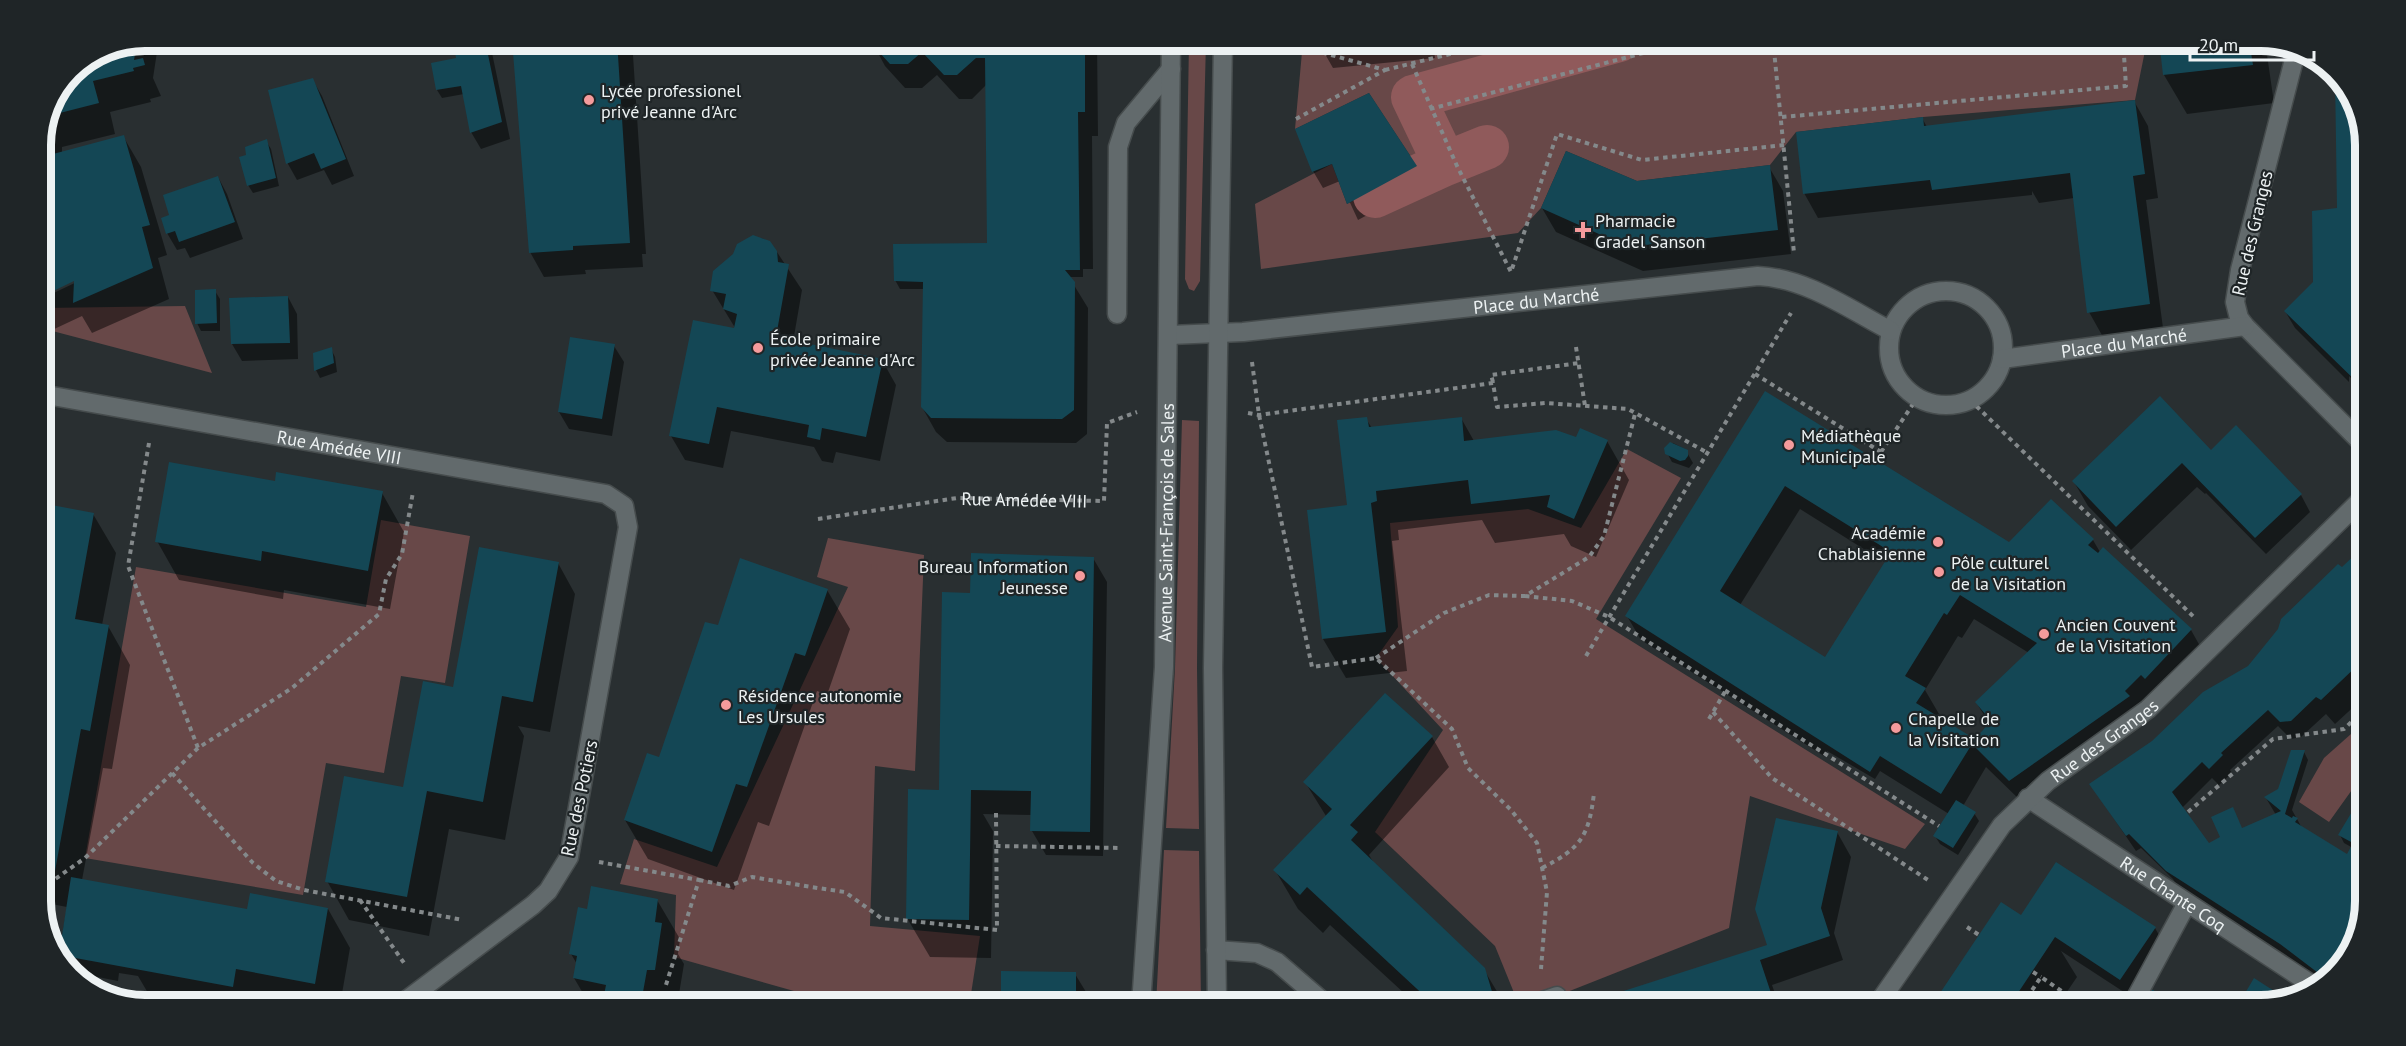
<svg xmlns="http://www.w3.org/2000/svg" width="2406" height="1046" font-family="'PT Sans',sans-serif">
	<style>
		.green { fill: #684848 }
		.shadow { fill: #0007; fill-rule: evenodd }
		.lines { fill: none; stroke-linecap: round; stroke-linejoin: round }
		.canal { stroke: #905a5b; stroke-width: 44 }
		.building { fill: #144755; fill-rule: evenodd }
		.minor-casing { stroke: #464c4d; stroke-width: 21 }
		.path { stroke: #84898b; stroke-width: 4; stroke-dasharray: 4.5 4.5; stroke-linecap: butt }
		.minor { stroke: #626a6c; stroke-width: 18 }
		.poi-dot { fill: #f59b9c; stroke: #1f2527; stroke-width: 2 }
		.labels { text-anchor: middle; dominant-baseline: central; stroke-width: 4.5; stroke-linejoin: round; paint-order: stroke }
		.poi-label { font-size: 18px; fill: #edf2f3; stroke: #1f2527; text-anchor: start }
		.street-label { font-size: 18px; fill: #edf2f3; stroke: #1f2527 }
		.rim { fill: none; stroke: #edf2f3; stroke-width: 8 }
	</style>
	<rect width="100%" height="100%" fill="#292f31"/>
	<path class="green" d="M1189 41H1206L1200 281 1194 291 1189 289 1185 279Z
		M1303 41H2147L2135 100 1923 117 1796 132 1770 165 1637 181 1566 151 1541 208 1518 233 1261 269 1255 204 1332 164 1347 204 1417 166 1369 93 1295 129Z
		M185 306 212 373 41 328 44 308Z
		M1182 420 1199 421 1197 668 1199 829 1166 828 1175 668Z
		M1627 449 1681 478 1596 619 1925 824 1905 849 1750 796 1729 928 1557 996 1531 1005H1519L1495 946 1375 832 1443 730 1376 658 1398 627 1390 523 1528 509 1581 528Z
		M381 520 470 536 445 683 401 676 384 773 326 763 303 895 85 858 136 567 366 607Z
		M828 538 924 555 915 771 875 766 870 926 980 936 971 994 948 1005H817L801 993 674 957 676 895 620 884 634 839 717 867 848 587 817 577Z
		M2360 726 2359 780 2329 822 2299 802 2324 758Z
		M1164 850 1199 851 1201 1005H1156Z"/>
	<path class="shadow" d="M151 40 157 52 153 78 161 96 150 99 151 102 110 112 115 134 62 147V153L123 136 141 167 167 255 158 258 169 299 92 333 82 316 50 331H41V299L81 280 80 277 41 295V139L71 71 106 48Z
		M206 40H285L210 50Z
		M454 40H487L491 48 510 139 481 149 471 132 464 94 442 98 437 90 433 64 458 65Z
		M513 40H632L646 254H642L643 267 585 270 586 274 544 277 530 252Z
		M1097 40 1098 136H1092L1093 269H1083V277H1069L1088 308 1087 434 1076 443 947 442 936 432 922 407 924 289H900L895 280 988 245 986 85 972 99H959L937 75 922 88H905L885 66 871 40Z
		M1317 40H1433L1435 58 1333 68Z
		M2160 40 2265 41 2274 103 2187 114 2164 75Z
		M2338 77 2344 82 2365 139 2363 390 2349 376V382L2295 328 2285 311 2314 282 2339 215Z
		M312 79 322 96 354 176 332 185 324 170 297 180 288 164 270 91Z
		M1368 95 1425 184 1358 220 1340 181 1323 188 1313 171Z
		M2134 101 2148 126 2158 198 2146 200 2163 328 2103 337 2089 312 2074 198 2039 203 2032 191V195L1818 218 1804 193 1922 118 1927 127Z
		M266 141 271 149 279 186 253 193 248 185Z
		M1769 167 1783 191 1791 254 1643 271 1556 232 1542 208 1637 182Z
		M218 177 227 194 243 239 190 258 185 248 177 250 167 233 170 216Z
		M754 237 764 239 773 246 802 290 793 342 882 360 896 385 880 461 836 452 833 463 822 461 814 447 731 431 723 468 685 460 671 436 737 331 712 290Z
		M215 291 220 299V331H201L197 323Z
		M288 297 297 314 298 359 242 361 232 344 231 300Z
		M614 346 624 362 612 436 569 429 559 412Z
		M331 349 335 357 337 372 320 378 316 370 315 354Z
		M1765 394 2009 544 2051 502 2093 540 2100 552 2191 630 2205 655 2024 804 1986 767 1963 806 1974 813 1979 821 1958 855 1940 844 1935 836 1949 814 1880 771 1875 779 1827 751 1824 756 1641 640 1627 616ZM1800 509 1886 563 1826 659 1740 605ZM1974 619 2029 653 1976 702 1990 725 1975 741 1936 717 1939 714 1925 690 1958 636 1962 638Z
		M1461 418 1474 441H1607L1629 480 1596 557 1571 546 1564 534 1495 543 1482 520 1398 530 1399 540 1392 541 1407 671 1346 678 1323 639 1366 419 1372 428Z
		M1673 443 1685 449 1693 463 1689 468 1672 462 1667 453 1669 444Z
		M2210 451 2301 495 2310 512 2266 554 2206 493 2205 494 2197 487 2131 550 2088 506 2074 482Z
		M276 482 382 493 404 532 390 609 284 590 283 599 179 580 157 541Z
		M41 504 93 514 116 553 102 625 108 626 130 665 112 769 103 768 82 880 248 910 328 909 350 948 340 1005H155L138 976 119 973 118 981 72 972 66 968 59 954 67 907 41 902Z
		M2361 551 2360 701 2335 724 2326 714 2301 737 2291 739 2278 726 2230 770 2232 773 2219 785 2212 778 2182 808 2208 845 2276 815 2266 798 2279 790 2304 752 2308 760 2292 810 2302 828 2352 860 2353 848 2344 843 2340 835 2359 803 2358 940 2322 984 2186 901 2173 879 2141 848 2136 851 2091 785 2153 742 2249 667Z
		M1093 558 1107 582 1103 856 1046 855 1032 831V815L983 814 993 831 991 958 930 957 907 918 941 791Z
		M558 563 575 594 550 732 518 726 524 736 505 840 449 829 429 936 349 920 327 881 404 789Z
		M827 590 850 629 827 695 817 691 769 826 758 822 734 890 648 859 625 820 660 759 719 627Z
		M1432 737 1449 767 1369 855 1375 865 1483 968 1505 1005H1417L1330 925 1323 933 1298 909 1275 870 1326 816 1305 782Z
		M1837 832 1851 857 1834 933 1843 960 1772 985 1779 1005H1582L1769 946Z
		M657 900 680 939 678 954 684 964 678 1000 704 1005H590L574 978 577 964 571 954 588 911Z
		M2002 904 2022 917 2155 928 2164 944 2130 996 2061 951 2077 977 2058 1005H1934Z
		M1002 973 1075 974 1094 1005H1003Z
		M753 994 796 1002 798 1005H751Z"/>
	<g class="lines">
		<path class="canal" d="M1445 164 1487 147
			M1375 196 1445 164 1413 97 1619 40"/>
	</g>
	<path class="building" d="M453 40H485L502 122 470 133 461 86 436 90 431 63 456 58Z
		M512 40H617L630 243 573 246V250L529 253Z
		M868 40H1085V112H1078L1080 270H1065L1075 282 1074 410 1062 419 931 418 921 407 923 282 894 281 893 244 987 243 985 58H976L957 75H944L922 52 908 64H890Z
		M2159 40H2249L2253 65 2163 75Z
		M137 42 134 60 143 58 145 65 133 68 134 71 93 81 99 103 52 115 71 71 106 48Z
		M2335 75 2344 82 2365 139V208H2356L2365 209 2363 388 2284 311 2313 282 2312 211 2337 208Z
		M313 78 346 159 321 169 314 153 286 164 268 90Z
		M1369 93 1417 166 1347 204 1332 164 1312 172 1295 129Z
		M2135 100 2145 174 2133 176 2150 304 2087 313 2070 173 1932 190 1930 180 1803 194 1796 132 1923 117 1924 126Z
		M45 129V144L54 143 53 154 124 135 150 225 142 227 153 268 73 303 74 281 41 297V139Z
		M267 139 276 178 247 186 239 157 246 155 245 147Z
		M1566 151 1637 181 1770 165 1778 230 1628 247 1541 208Z
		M218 176 235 222 179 242 175 231 166 234 161 218 169 215 163 195Z
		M753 235 770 241 777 251 778 262 789 264 776 337 883 359 866 437 822 428 820 440 807 437 809 425 717 407 709 444 669 436 693 320 734 328 737 314 723 309 726 294 710 291 713 271 733 254 737 244Z
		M216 289 217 323 195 324V290Z
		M288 296 290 343 231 344 229 298Z
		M570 337 615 344 602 419 558 412Z
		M332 347 334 363 314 371 313 353Z
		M1765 391 2009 542 2051 499 2094 539 2088 545 2098 553 2103 547 2192 629 2145 679 2141 675 2125 691 2130 696 2009 781 1972 744 1941 794 1880 756 1870 772 1625 616ZM1785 486 1891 552 1825 657 1720 591ZM1960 595 2037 643 1975 702 1991 721 1975 739 1916 703 1926 688 1905 676 1944 613 1947 615Z
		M2160 396 2211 450 2236 425 2302 494 2255 538 2182 463 2116 527 2072 481Z
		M1367 417 1369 427 1462 417 1464 441 1556 430 1576 437 1580 428 1608 440 1574 519 1547 507 1550 495 1471 504 1468 480 1376 491 1377 501 1371 503 1386 632 1322 639 1307 510 1347 505 1337 420Z
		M1670 442 1688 450V456L1685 460 1680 461 1665 454 1664 448Z
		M169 462 275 481 276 472 383 491 368 571 262 551 261 561 155 542Z
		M41 503 94 513 75 619 109 625 90 731 81 729 55 871 41 868Z
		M479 547 559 562 533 702 502 696 483 802 427 791 407 897 325 882 344 776 403 787 423 681 453 687Z
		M2361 549 2360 663 2321 700 2316 697 2291 721 2280 722 2268 710 2221 753 2223 755 2209 769 2202 762 2172 792 2209 843 2220 837 2211 817 2233 807 2242 828 2281 811 2264 797 2278 789 2291 750H2305L2285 814 2292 818 2293 816 2298 818 2295 822 2347 854 2353 843 2338 835 2359 800 2358 940 2326 979 2280 944 2166 871 2129 834 2126 836 2089 784 2152 741 2203 692 2248 666 2278 629 2281 619 2338 564 2342 567Z
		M971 553 1094 557 1090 832 1030 831 1031 791 971 790 969 920 906 919 908 789 939 790 942 592 970 593Z
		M740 558 828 589 805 656 795 653 747 787 736 784 712 852 624 820 647 753 659 757 705 622 718 625Z
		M1385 693 1433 736 1350 825 1358 832 1351 840 1485 968 1496 1005H1431L1430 1001 1307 887 1300 895 1273 870 1332 809 1303 782Z
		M1956 800 1976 812 1953 848 1933 836Z
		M1776 818 1838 831 1821 908 1830 936 1760 960 1775 1005H1580L1767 945 1755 909Z
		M2056 862 2156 927 2120 980 2055 937 2010 1005H1932L2001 902 2021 915Z
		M71 877 247 909 250 893 328 908 315 984 236 969 233 987 59 955Z
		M591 886 658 899 655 922 662 923 655 970H647L643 992 704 1003 703 1005H602L606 985 573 978 577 956 569 954 578 907 587 909Z
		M1001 971 1076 972V1005H1001Z
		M2254 978 2285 998 2261 1005H2238Z
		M2151 989 2181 1005H2143Z
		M752 992 797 1000 796 1005H749Z"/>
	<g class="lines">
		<defs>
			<g id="minor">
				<path d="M2297 48 2240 270 2235 302 2239 318 2245 326 2362 443"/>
				<circle cx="1946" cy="348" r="57"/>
				<path d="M1117 314 1118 147 1126 123 1171 69"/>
				<path id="s2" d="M1170 335 1243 332 1758 276C1806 278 1849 309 1891 331"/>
				<path id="s3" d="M2002 359 2245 326"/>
				<path id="s4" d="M41 394 606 494 624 506 628 527 569 857 548 891 533 905 400 1005"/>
				<path id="s5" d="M2028 798 2317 988"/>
				<path d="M1216 950 1257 953 1277 962 1327 1005"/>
				<path id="s6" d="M1141 1005 1164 667 1171 40"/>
				<path d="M1217 1005 1213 668 1223 40"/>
				<path d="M1531 1005 1557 996 1560 1005"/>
				<path id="s7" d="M1877 1005 2002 825 2048 781 2148 709 2362 499"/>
				<path d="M2132 1005 2186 905"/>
			</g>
		</defs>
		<use href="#minor" class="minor-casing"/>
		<g class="path">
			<path d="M1773 40 1794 253"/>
			<path d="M1412 64 1457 166 1511 272 1557 134 1642 160 1785 145"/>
			<path d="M1385 70 1507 40"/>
			<path d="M1430 109 1693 40"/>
			<path d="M1782 117 2126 86 2123 40"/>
			<path d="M1296 119 1385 70 1299 46"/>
			<path d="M1576 347 1585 406"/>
			<path d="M1252 362 1259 415 1312 667 1376 658 1452 729 1468 768 1511 810 1537 843 1547 892 1541 969"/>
			<path d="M1755 374 1881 452 1876 460"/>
			<path d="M1493 382 1491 375 1579 363"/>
			<path d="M1970 400 2196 619"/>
			<path d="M1248 413 1259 415 1493 383 1497 407 1546 403 1628 409 1708 453"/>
			<path d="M149 443 128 566 198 748"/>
			<path d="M1881 452 1917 398"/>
			<path id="s1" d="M818 519 957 498 1104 501 1107 423 1137 412"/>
			<path d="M1525 596 1572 601 1609 617 1939 826"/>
			<path d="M1586 656 1791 313"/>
			<path d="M1376 658 1444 613 1489 595 1525 596 1589 557 1604 536 1635 414"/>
			<path d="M1713 712 1772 778 1928 880"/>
			<path d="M1709 719 1726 690"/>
			<path d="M172 773 253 863 276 881 304 890 463 920"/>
			<path d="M2188 812 2273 739 2344 729 2360 714"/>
			<path d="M996 846 1121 848"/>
			<path d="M599 862 699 880 665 988"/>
			<path d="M1542 868C1581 848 1589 836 1594 793"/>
			<path d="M699 880 729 886 752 877 811 887 845 892 881 918 997 930 996 813"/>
			<path d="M41 889 85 858 198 748 292 688 379 614 386 579 402 554 413 492"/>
			<path d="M360 900 404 963"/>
			<path d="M1967 927 1979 935"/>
			<path d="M2033 972 2041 977"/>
			<path d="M2022 1005 2041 977 2082 1005"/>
		</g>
		<use href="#minor" class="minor"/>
	</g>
	<g class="poi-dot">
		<circle cx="589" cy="100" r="6"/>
		<path d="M1580 221h6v6h6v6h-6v6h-6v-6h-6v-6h6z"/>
		<circle cx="758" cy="348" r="6"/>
		<circle cx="1789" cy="445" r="6"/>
		<circle cx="1938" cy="542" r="6"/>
		<circle cx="1939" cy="572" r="6"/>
		<circle cx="1080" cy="576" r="6"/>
		<circle cx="2044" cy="634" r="6"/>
		<circle cx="726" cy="705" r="6"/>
		<circle cx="1896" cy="728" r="6"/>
	</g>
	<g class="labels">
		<g class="poi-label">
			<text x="601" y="90">Lycée professionel<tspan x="601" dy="21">privé Jeanne d'Arc</tspan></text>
			<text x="1595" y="220">Pharmacie<tspan x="1595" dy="21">Gradel Sanson</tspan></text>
			<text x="770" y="338">École primaire<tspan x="770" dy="21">privée Jeanne d'Arc</tspan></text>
			<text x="1801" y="435">Médiathèque<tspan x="1801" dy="21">Municipale</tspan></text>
			<text x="1926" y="532" text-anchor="end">Académie<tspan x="1926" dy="21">Chablaisienne</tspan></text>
			<text x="1951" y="562">Pôle culturel<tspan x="1951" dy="21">de la Visitation</tspan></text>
			<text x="1068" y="566" text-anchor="end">Bureau Information<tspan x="1068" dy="21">Jeunesse</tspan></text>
			<text x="2056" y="624">Ancien Couvent<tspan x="2056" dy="21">de la Visitation</tspan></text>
			<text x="738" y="695">Résidence autonomie<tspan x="738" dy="21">Les Ursules</tspan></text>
			<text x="1908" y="718">Chapelle de<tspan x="1908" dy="21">la Visitation</tspan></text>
		</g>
		<g class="street-label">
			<text transform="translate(2252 233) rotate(-77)">Rue des Granges</text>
			<text stroke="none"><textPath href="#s2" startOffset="368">Place du Marché</textPath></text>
			<text stroke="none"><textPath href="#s3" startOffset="123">Place du Marché</textPath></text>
			<text stroke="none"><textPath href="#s4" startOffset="303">Rue Amédée VIII</textPath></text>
			<text stroke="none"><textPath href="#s1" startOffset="208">Rue Amédée VIII</textPath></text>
			<text stroke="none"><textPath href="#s6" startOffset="483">Avenue Saint-François de Sales</textPath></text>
			<text stroke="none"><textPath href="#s7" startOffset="352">Rue des Granges</textPath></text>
			<text transform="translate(579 798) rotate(-78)">Rue des Potiers</text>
			<text stroke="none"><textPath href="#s5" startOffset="174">Rue Chante Coq</textPath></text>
		</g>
	</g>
	<path d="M0 0H2406V1046H0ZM145 51H2261A94 94 0 0 1 2355 145V901A94 94 0 0 1 2261 995H145A94 94 0 0 1 51 901V145A94 94 0 0 1 145 51Z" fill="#1f2527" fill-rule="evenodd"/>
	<path class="rim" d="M145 51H2261A94 94 0 0 1 2355 145V901A94 94 0 0 1 2261 995H145A94 94 0 0 1 51 901V145A94 94 0 0 1 145 51Z"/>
	<path d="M2190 51v9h124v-9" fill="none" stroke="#edf2f3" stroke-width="3"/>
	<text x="2199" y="51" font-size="18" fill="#edf2f3" stroke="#1f2527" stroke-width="4.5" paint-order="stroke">20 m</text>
</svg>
